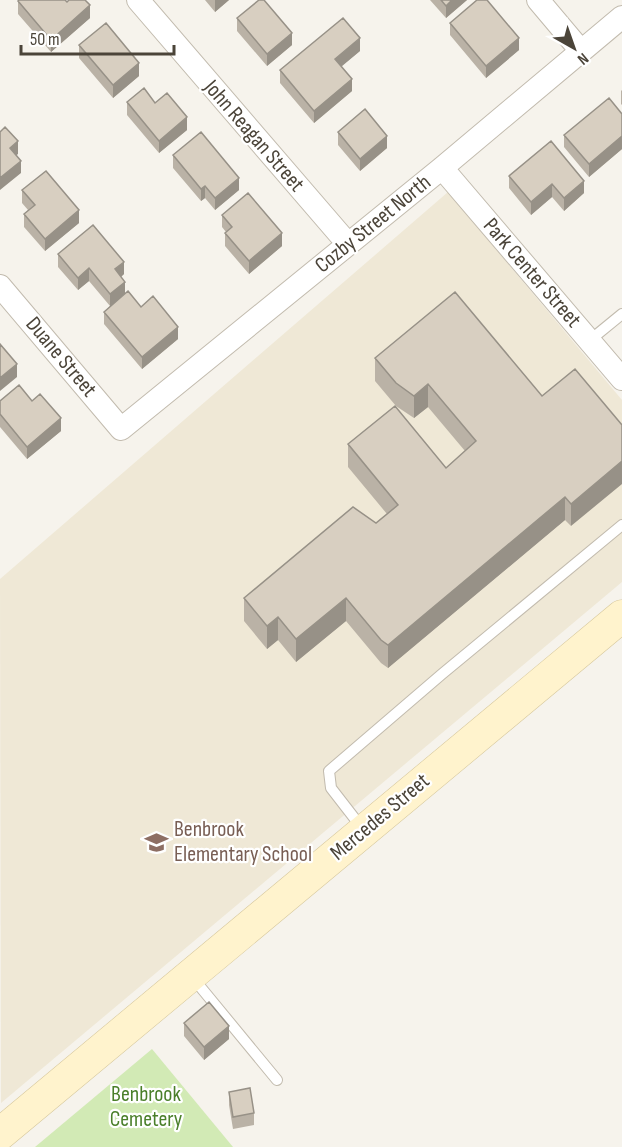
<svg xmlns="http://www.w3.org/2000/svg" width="622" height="1147" font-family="'Sofia Sans Condensed',sans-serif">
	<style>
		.education { fill: #efe8d6 }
		.green { fill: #d2eab5 }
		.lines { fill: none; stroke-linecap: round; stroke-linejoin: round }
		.lane-casing { stroke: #c2bbae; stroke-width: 12 }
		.street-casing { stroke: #c2bbae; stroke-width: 24 }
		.secondary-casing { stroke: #d6c79b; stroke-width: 33 }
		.lane { stroke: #fff; stroke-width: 10 }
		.street { stroke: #fff; stroke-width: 22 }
		.secondary { stroke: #fff3cd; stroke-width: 32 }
		.wall { fill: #bab2a6 }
		.shaded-wall { fill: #979187 }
		.building { fill: #d8cfc1; stroke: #979187; stroke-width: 1.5 }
		.labels { text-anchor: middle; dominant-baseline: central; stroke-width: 4.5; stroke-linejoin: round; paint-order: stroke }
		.street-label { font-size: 22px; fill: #4b4439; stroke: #fff }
		.education-label { font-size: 22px; fill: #785e54; stroke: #fff; text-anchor: start }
		.park-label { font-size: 22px; fill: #4a7f2a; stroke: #fff }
	</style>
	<rect width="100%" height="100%" fill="#f6f3ec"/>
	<path class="education" d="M448 192 622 400V582L1 1103 0 579Z"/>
	<path class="green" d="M152 1049 233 1147H35Z"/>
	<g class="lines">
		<defs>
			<path id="lane" d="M589 341 622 314
				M362 828 331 788 329 771 442 674 622 525
				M193 978 277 1080"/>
			<path id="street" d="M138 0 348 244
				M538 0 581 51
				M442 168 622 379
				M0 286 121 429 442 168 622 17"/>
			<path id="secondary" d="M0 1134 622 616"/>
		</defs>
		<use href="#lane" class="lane-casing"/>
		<use href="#street" class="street-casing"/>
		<use href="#secondary" class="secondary-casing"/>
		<use href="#lane" class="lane"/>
		<use href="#street" class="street"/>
		<use href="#secondary" class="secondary"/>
	</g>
	<path class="wall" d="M205 0H229L215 12Z
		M430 0H467L446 18Z
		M18 1 67 2 90 18 51 52 18 14Z
		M237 18 292 45 267 66 237 31Z
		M450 23 519 50 486 78 450 35Z
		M79 45 139 76 113 98 79 58Z
		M360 51 341 66 352 91 314 123 280 83V70Z
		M622 90V105L621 104V91Z
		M127 102 155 103 187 130 159 153 127 115Z
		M622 114V149L589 177 564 147V135Z
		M338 132 387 148 360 171 338 145Z
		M551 141 584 193 564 211 552 197 531 215 509 188V176Z
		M173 155 239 190 215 210 205 198 201 201 173 168Z
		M22 190 79 223 45 251 24 227V214L28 210 22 203Z
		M222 215 282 246 249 274 225 246V233L226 232 222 227Z
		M58 254 124 274 121 277 125 293 178 339 142 369 104 324V312L110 306 89 281 78 290 58 267Z
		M375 358 542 396 575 369 571 526 565 520 388 668 381 663 346 621 296 662 278 640 267 649 244 621V598L376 523 387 514 348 467V444L446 468 465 451 428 407 414 418 396 406 375 381Z
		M0 401H32L61 431 27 459 0 427Z
		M184 1023 229 1039 204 1060 184 1036Z
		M229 1092 254 1113V1125L233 1129 229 1105Z"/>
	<path class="shaded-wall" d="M215 0H229L215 12Z
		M452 0H467L446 18V6Z
		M90 5V18L51 52V40Z
		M292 33V45L267 66V54Z
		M360 38V51L335 72V59Z
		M519 38V50L486 78V66Z
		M139 63V76L113 98V85Z
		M352 79V91L314 123V111Z
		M187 117V130L159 153V141Z
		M387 136V148L360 171V159Z
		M622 136V149L589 177V164Z
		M18 141V154L10 160V148Z
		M21 161V173L0 190V178Z
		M239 178V190L215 210V198Z
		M584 181V193L564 211V198Z
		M552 184V197L531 215V202Z
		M205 186V198L201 201V189Z
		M79 210V223L45 251V239Z
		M282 233V246L249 274V261Z
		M124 262V274L115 282V269Z
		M89 268V281L78 290V278Z
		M125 282V294L110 307V294Z
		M178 327V339L142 369V357Z
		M17 364V377L0 391V378Z
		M428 384V407L414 418V396Z
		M61 418V431L27 459V447Z
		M622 461V484L571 526V504Z
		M565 497V520L388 668V645Z
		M346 598V621L296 662V639Z
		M278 617V640L267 649V626Z
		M229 1026V1039L204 1060V1047Z"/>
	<path class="building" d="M19 0H65L67 2 69 0H85L90 5 51 40 18 1Z
		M259 0H264L292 33 267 54 237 18Z
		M441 0H452L446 6Z
		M477 0H487L519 38 486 66 450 23Z
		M343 18 360 38 335 59 352 79 314 111 280 70Z
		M106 23 139 63 113 85 79 45Z
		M144 88 155 103 167 93 187 117 159 141 127 102Z
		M609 98 622 114V136L589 164 564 135Z
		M365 109 387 136 360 159 338 132Z
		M5 127 18 141 10 148 21 161 0 178V132Z
		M201 132 239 178 215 198 205 186 201 189 173 155Z
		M551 141 584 181 564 198 552 184 531 202 509 176Z
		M46 171 79 210 45 239 24 214 35 205 22 190Z
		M248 193 282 233 249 261 225 233 232 227 222 215Z
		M93 225 124 262 115 269 125 282 110 294 89 268 78 278 58 254Z
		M128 291 141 307 153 296 178 327 142 357 104 312Z
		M455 292 542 396 575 369 622 425V461L571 504 565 497 388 645 381 640 346 598 296 639 278 617 267 626 244 598 353 507 376 523 398 505 348 444 395 406 446 468 476 441 428 384 414 396 396 383 375 358Z
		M0 344 17 364 0 378Z
		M19 385 32 401 40 394 61 418 27 447 0 414V401Z
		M209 1002 229 1026 204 1047 184 1023Z
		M250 1088 254 1113 233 1117 229 1092Z"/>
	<defs>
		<symbol id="school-bare" viewBox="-9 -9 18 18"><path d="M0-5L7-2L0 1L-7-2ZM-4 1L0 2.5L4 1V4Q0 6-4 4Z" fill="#8d6e63" stroke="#fff" stroke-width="2.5" paint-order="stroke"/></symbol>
	</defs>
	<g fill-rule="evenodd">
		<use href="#school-bare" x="140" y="826" width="33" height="33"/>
	</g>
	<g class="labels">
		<g class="street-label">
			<text transform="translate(254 136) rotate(49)">John Reagan Street</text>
			<text transform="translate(373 224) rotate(-39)">Cozby Street North</text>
			<text transform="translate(532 273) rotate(49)">Park Center Street</text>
			<text transform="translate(61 357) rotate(50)">Duane Street</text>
			<text transform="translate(380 817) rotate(-40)">Mercedes Street</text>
		</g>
		<g class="education-label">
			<text x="174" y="829">Benbrook<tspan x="174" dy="25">Elementary School</tspan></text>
		</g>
		<g class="park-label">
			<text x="146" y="1094">Benbrook<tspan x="146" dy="25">Cemetery</tspan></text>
		</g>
	</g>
	<g transform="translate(574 48) rotate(140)" stroke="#ffffff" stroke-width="4.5" paint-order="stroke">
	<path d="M0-4.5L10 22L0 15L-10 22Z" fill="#4b4439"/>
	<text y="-9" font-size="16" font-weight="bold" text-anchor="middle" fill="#4b4439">N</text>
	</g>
	<path d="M21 45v9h153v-9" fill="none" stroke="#4b4439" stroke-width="3"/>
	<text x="30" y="45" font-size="18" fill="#4b4439" stroke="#ffffff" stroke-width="4.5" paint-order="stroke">50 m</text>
</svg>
